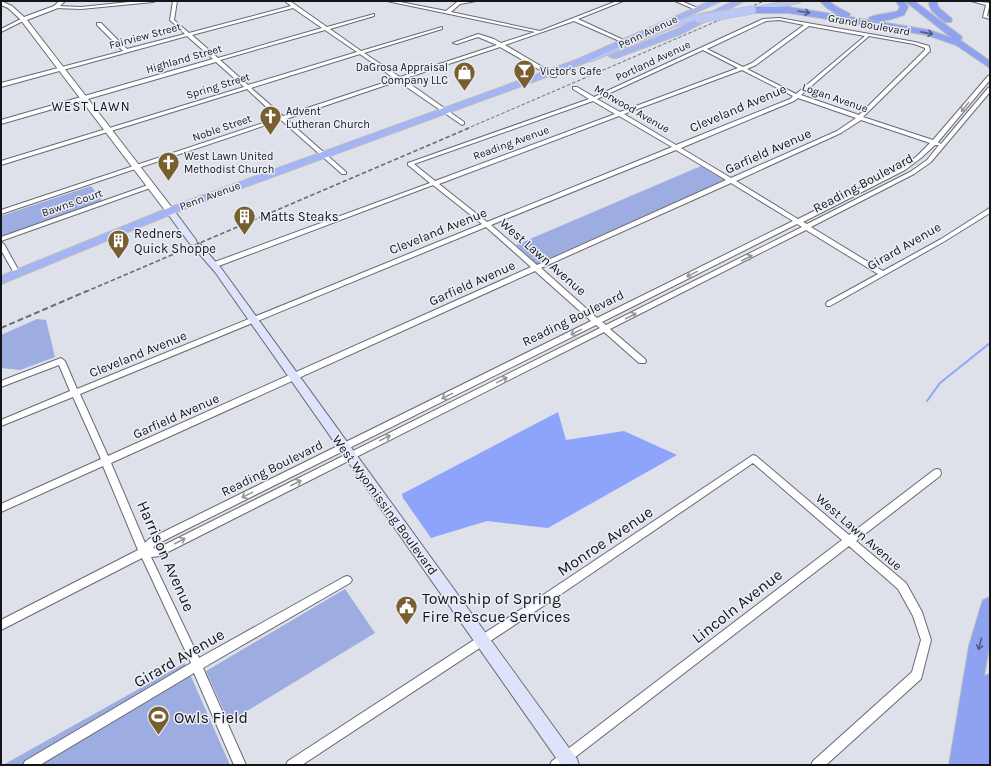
<svg xmlns="http://www.w3.org/2000/svg" width="991" height="766" font-family="Karla,sans-serif">
	<style>
		.green { fill: #9dace1 }
		.forest { fill: #8ea4fb }
		.lines { fill: none; stroke-linecap: round; stroke-linejoin: round }
		.stream { stroke: #8fa5fc; stroke-width: 2 }
		.minor-casing { stroke: #686a72; stroke-width: 2 }
		.tertiary-casing { stroke: #686a72; stroke-width: 2 }
		.secondary-casing { stroke: #686a72; stroke-width: 2 }
		.primary-casing { stroke: #bdbdbe; stroke-width: 2 }
		.trunk-casing { stroke: #bdbdbe; stroke-width: 2 }
		.motorway-casing { stroke: #bdbdbe; stroke-width: 2 }
		.minor { fill: #fff; fill-rule: evenodd }
		.tertiary { fill: #fff; fill-rule: evenodd }
		.secondary { fill: #dde3fb; fill-rule: evenodd }
		.primary { fill: #bbc7f7; fill-rule: evenodd }
		.trunk { fill: #a4b4f4; fill-rule: evenodd }
		.motorway { fill: #8ea2f1; fill-rule: evenodd }
		.rail-far2 { stroke: #6b6c72; stroke-width: 1; stroke-dasharray: 3.5 2; stroke-linecap: butt }
		.rail-far1 { stroke: #6b6c72; stroke-width: 1.5; stroke-dasharray: 4.5 2.5; stroke-linecap: butt }
		.rail { stroke: #6b6c72; stroke-width: 2; stroke-dasharray: 6 3; stroke-linecap: butt }
		.primary-bridge-casing { stroke: #bdbdbe; stroke-width: 9; stroke-linecap: butt }
		.primary-bridge { stroke: #bbc7f7; stroke-width: 8 }
		.oneway { stroke: #515c84 }
		.oneway2 { stroke: #959697 }
		.labels { text-anchor: middle; dominant-baseline: central; stroke-width: 3; stroke-linejoin: round; paint-order: stroke }
		.far-street-label { font-size: 11px; fill: #141518; stroke: #ebeef7 }
		.far-poi-label { font-size: 11px; fill: #141518; stroke: #ebeef7; text-anchor: start }
		.far-quarter-label { font-size: 13px; letter-spacing: 1px; fill: #141518; stroke: #ebeef7 }
		.street-label { font-size: 13px; fill: #141518; stroke: #ebeef7 }
		.poi-label { font-size: 13px; fill: #141518; stroke: #ebeef7; text-anchor: start }
		.near-street-label { font-size: 16px; fill: #141518; stroke: #ebeef7 }
		.near-poi-label { font-size: 16px; fill: #141518; stroke: #ebeef7; text-anchor: start }
	</style>
	<rect width="100%" height="100%" fill="#dee1ea"/>
	<path class="green" d="M701 166 724 180 537 264 516 245Z
		M91 186 103 202 3 237 1 232V216Z
		M37 319 46 320 55 357 20 370 1 368V335Z
		M345 589 375 633 229 722 206 671Z
		M185 663 230 765H3Z"/>
	<path class="forest" d="M558 412 566 440 624 431 677 455 548 528 487 521 431 538 403 498 402 494Z"/>
	<g class="lines">
		<path class="stream" d="M927 401 940 383 990 343"/>
		<defs>
			<path id="minor" d="M139 1H155L153 2 81 9 56 8 54 7 56 6 81 7Z
				M173 1H177L174 20 189 33 291 6 285 1H290L327 27 374 14V16L330 29 361 51 442 27V29L364 53 400 77 497 45 478 37 457 44 453 43 478 34 494 39 501 43 535 32 387 1H395L446 11 457 2 476 1 460 4 451 12 540 31 617 1H623L578 19 628 42 624 43 574 21 505 45 556 75V77H552L500 47 403 79 464 122V124L462 125 398 81 286 119 346 172V174H342L281 120 1 214V210L278 118 247 89 1 165V161L244 87 216 62 1 124V120L213 59 187 36 1 87V83L123 51 97 25V23H101L127 49 185 34 170 20ZM293 8 322 28 218 58 192 35ZM325 30 357 52 248 85 220 60ZM360 54 395 79 283 116 251 88Z
				M675 1H681L700 9 696 10Z
				M971 1 990 3 987 16 990 17V19L983 17 986 5Z
				M779 18 915 42 929 46 930 51 863 117 933 140 988 76 990 75V80L938 142 941 144 988 88 990 87V92L931 162 914 174 811 227 883 271 941 239 988 209 990 208V213L945 241 830 306H827L826 304 827 302 878 274 806 230 610 329 645 359 646 361 645 363H639L604 332 160 556 151 557 199 658 344 577 347 576 350 577 352 580 350 583 203 668 246 765H234L194 673 40 765H23L25 761 191 663 142 558 1 630V620L138 550 103 466 1 512V504L101 459 73 397 1 426V420L70 391 59 365 1 387V381L61 358 65 361 77 389 482 224 433 185 216 267H212L211 265 212 263 430 183 408 165V163L589 99 573 89V87H577L594 97 763 19ZM779 20 804 25 752 63 743 67 707 49 766 21ZM809 26 865 36 796 94 747 69 756 65ZM869 36 914 44 925 48V50L859 115 801 95ZM703 50 738 68 620 112 597 99ZM742 70 793 96 790 99 676 145 624 114ZM798 98 856 118 837 131 731 178 681 148 794 101ZM593 101 615 114 435 181 414 164ZM619 116 672 147 487 222 439 184ZM861 120 930 143 917 156 901 168 798 219 736 181 841 133ZM935 145H939L927 160 910 172 807 224 803 222 905 170 921 158ZM676 150 726 180 537 265 491 225ZM731 183 793 221 597 318 541 268ZM797 224 802 227 606 325 602 322ZM486 227 531 267 108 456 80 394ZM535 271 591 321 149 539 145 543 111 463ZM596 325 600 328 156 549 153 548 155 545Z
				M21 19 25 20 1 32V29Z
				M151 184 153 185V187L1 241V237Z
				M1 242 4 244 20 273 19 275H17L14 273 1 250Z
				M753 455 756 456 849 535 934 470 937 469 940 470 941 473 940 476 856 541 906 583 922 612 931 640 922 675 921 679 826 765H811L813 761 912 672 921 640 913 616 898 589 849 546 565 765H550L552 761 842 540 753 463 554 599 302 765H286L288 761 546 593Z"/>
			<path id="tertiary" d="M1 1 12 6 24 17 54 6 59 1H65L58 8 27 20 173 209V213H167L20 19 8 8 1 5Z"/>
			<path id="secondary" d="M170 208 173 209 196 240 197 243 200 244 221 268 577 759 579 765H561L215 272 194 248 193 245 190 244 167 213 166 211 167 209Z"/>
			<path id="primary" d="M787 1H802L798 3 752 12 748 10 752 8Z
				M709 12H712V16L681 24 592 61H586L585 59 675 21Z"/>
			<path id="trunk" d="M711 1H721L582 64 179 211 1 284V276L171 207 576 60Z
				M734 1H744L681 34 616 58H613L609 56 675 30Z"/>
			<path id="motorway" d="M820 1H829L835 6 850 14 849 16C839 18 826 8 820 1Z
				M896 1H904L908 7 904 15C895 18 877 25 869 18 873 14 890 14 898 11L900 7Z
				M905 1H914L961 36 962 38 960 40 990 61V68L956 45 927 35 789 13H752L748 10 752 7H789L929 30 952 38Z
				M930 1H938L937 4 939 8 951 18 952 20 951 22H945L932 11 929 4Z
				M990 597V642L984 676 990 674 989 765H949L969 646 981 606 983 600Z"/>
		</defs>
		<use href="#minor" class="minor-casing"/>
		<use href="#tertiary" class="tertiary-casing"/>
		<use href="#secondary" class="secondary-casing"/>
		<use href="#primary" class="primary-casing"/>
		<use href="#trunk" class="trunk-casing"/>
		<use href="#motorway" class="motorway-casing"/>
		<use href="#minor" class="minor"/>
		<use href="#tertiary" class="tertiary"/>
		<use href="#secondary" class="secondary"/>
		<use href="#primary" class="primary"/>
		<use href="#trunk" class="trunk"/>
		<use href="#motorway" class="motorway"/>
		<path class="rail-far2" d="M466 129 764 1"/>
		<path class="rail-far1" d="M85 292 469 128"/>
		<path class="rail" d="M1 328 87 291"/>
		<defs>
			<path id="primary-bridge" d="M699 19 752 10"/>
		</defs>
		<use href="#primary-bridge" class="primary-bridge-casing"/>
		<use href="#primary-bridge" class="primary-bridge"/>
	</g>
	<defs><path id="oneway-shaft" d="M-6 0H5M1.5-3L5.5 0L1.5 3" fill="none" stroke-width="1.6" stroke-linecap="round" stroke-linejoin="round"/></defs>
	<g class="oneway">
		<use href="#oneway-shaft" transform="translate(804 12) rotate(9)"/>
		<use href="#oneway-shaft" transform="translate(927 33) rotate(11)"/>
		<use href="#oneway-shaft" transform="translate(980 644) rotate(104)"/>
	</g>
	<g class="oneway2">
		<use href="#oneway-shaft" transform="translate(965 107) rotate(129)"/>
		<use href="#oneway-shaft" transform="translate(747 258) rotate(-27)"/>
		<use href="#oneway-shaft" transform="translate(692 274) rotate(154)"/>
		<use href="#oneway-shaft" transform="translate(631 316) rotate(-27)"/>
		<use href="#oneway-shaft" transform="translate(576 332) rotate(154)"/>
		<use href="#oneway-shaft" transform="translate(502 380) rotate(-26)"/>
		<use href="#oneway-shaft" transform="translate(447 396) rotate(154)"/>
		<use href="#oneway-shaft" transform="translate(385 438) rotate(-26)"/>
		<use href="#oneway-shaft" transform="translate(296 483) rotate(-27)"/>
		<use href="#oneway-shaft" transform="translate(247 495) rotate(154)"/>
		<use href="#oneway-shaft" transform="translate(180 541) rotate(-27)"/>
	</g>
	<defs>
		<symbol id="bar-pin" viewBox="-11 -11 22 30"><path d="M0 17L-7.5 6A9.5 9.5 0 1 1 7.5 6Z" fill="#775f30" stroke="#ebeef7"/><path d="M-6-5H6L.8 .8V4.5H3.5V6h-7V4.5H-.8V.8Z" fill="#fff"/></symbol>
		<symbol id="shop-pin" viewBox="-11 -11 22 30"><path d="M0 17L-7.5 6A9.5 9.5 0 1 1 7.5 6Z" fill="#775f30" stroke="#ebeef7"/><path d="M-5-2.5h2.3a2.7 3.5 0 0 1 5.4 0H5L5.5 6h-11ZM-1.5-2.5h3a1.5 2.3 0 0 0-3 0Z" fill="#fff"/></symbol>
		<symbol id="church-pin" viewBox="-11 -11 22 30"><path d="M0 17L-7.5 6A9.5 9.5 0 1 1 7.5 6Z" fill="#775f30" stroke="#ebeef7"/><path d="M-1.2-6h2.4v3.5h3.3v2.4h-3.3V6h-2.4V-.1h-3.3v-2.4h3.3Z" fill="#fff"/></symbol>
		<symbol id="building-pin" viewBox="-11 -11 22 30"><path d="M0 17L-7.5 6A9.5 9.5 0 1 1 7.5 6Z" fill="#775f30" stroke="#ebeef7"/><path d="M-4-6H4V6H1V3H-1V6H-4ZM-2.5-4.3h1.7v1.8h-1.7ZM.8-4.3h1.7v1.8H.8ZM-2.5-1h1.7V.8h-1.7ZM.8-1h1.7V.8H.8Z" fill="#fff"/></symbol>
		<symbol id="civic-pin" viewBox="-11 -11 22 30"><path d="M0 17L-7.5 6A9.5 9.5 0 1 1 7.5 6Z" fill="#775f30" stroke="#ebeef7"/><path d="M-.6-6.5H3V-4.5H.6V-3L4-1V1h2V6H-6V1h2V-1L-.6-3ZM-1.2 2.5V6h2.4V2.5Z" fill="#fff"/></symbol>
		<symbol id="stadium-pin" viewBox="-11 -11 22 30"><path d="M0 17L-7.5 6A9.5 9.5 0 1 1 7.5 6Z" fill="#775f30" stroke="#ebeef7"/><path d="M0-5a6.5 5 0 1 0 0 10a6.5 5 0 1 0 0-10ZM-3.5-1.8h7v3.6h-7Z" fill="#fff"/></symbol>
	</defs>
	<g fill-rule="evenodd">
		<use href="#bar-pin" x="512" y="58" width="25" height="34"/>
		<use href="#shop-pin" x="452" y="60" width="25" height="34"/>
		<use href="#church-pin" x="258" y="104" width="25" height="34"/>
		<use href="#church-pin" x="156" y="150" width="25" height="34"/>
		<use href="#building-pin" x="232" y="204" width="25" height="34"/>
		<use href="#building-pin" x="106" y="228" width="25" height="34"/>
		<use href="#civic-pin" x="394" y="594" width="25" height="34"/>
		<use href="#stadium-pin" x="146" y="704" width="25" height="34"/>
	</g>
	<g class="labels">
		<g class="far-street-label">
			<text transform="translate(869 25) rotate(10)">Grand Boulevard</text>
			<text transform="translate(648 32) rotate(-25)">Penn Avenue</text>
			<text transform="translate(145 36) rotate(-15)">Fairview Street</text>
			<text transform="translate(184 59) rotate(-16)">Highland Street</text>
			<text transform="translate(653 61) rotate(-25)">Portland Avenue</text>
			<text transform="translate(218 86) rotate(-17)">Spring Street</text>
			<text transform="translate(835 98) rotate(19)">Logan Avenue</text>
			<text transform="translate(632 109) rotate(30)">Morwood Avenue</text>
			<text transform="translate(222 128) rotate(-19)">Noble Street</text>
			<text transform="translate(511 143) rotate(-20)">Reading Avenue</text>
			<text transform="translate(210 196) rotate(-20)">Penn Avenue</text>
			<text transform="translate(72 203) rotate(-19)">Bawns Court</text>
		</g>
		<g class="far-poi-label">
			<text x="448" y="67" text-anchor="end">DaGrosa Appraisal<tspan x="448" dy="13">Company LLC</tspan></text>
			<text x="540" y="71">Victor's Cafe</text>
			<text x="286" y="111">Advent<tspan x="286" dy="13">Lutheran Church</tspan></text>
			<text x="184" y="156">West Lawn United<tspan x="184" dy="13">Methodist Church</tspan></text>
		</g>
		<g class="far-quarter-label">
			<text x="91" y="106">WEST LAWN</text>
		</g>
		<g class="street-label">
			<text transform="translate(738 108) rotate(-23)">Cleveland Avenue</text>
			<text transform="translate(768 151) rotate(-24)">Garfield Avenue</text>
			<text transform="translate(863 183) rotate(-28)">Reading Boulevard</text>
			<text transform="translate(438 231) rotate(-22)">Cleveland Avenue</text>
			<text transform="translate(904 246) rotate(-30)">Girard Avenue</text>
			<text transform="translate(543 257) rotate(41)">West Lawn Avenue</text>
			<text transform="translate(472 283) rotate(-24)">Garfield Avenue</text>
			<text transform="translate(573 318) rotate(-26)">Reading Boulevard</text>
			<text transform="translate(138 354) rotate(-22)">Cleveland Avenue</text>
			<text transform="translate(176 416) rotate(-24)">Garfield Avenue</text>
			<text transform="translate(272 468) rotate(-26)">Reading Boulevard</text>
			<text transform="translate(385 505) rotate(54)">West Wyomissing Boulevard</text>
			<text transform="translate(859 532) rotate(41)">West Lawn Avenue</text>
		</g>
		<g class="poi-label">
			<text x="260" y="216">Matts Steaks</text>
			<text x="134" y="233">Redners<tspan x="134" dy="15">Quick Shoppe</tspan></text>
		</g>
		<g class="near-street-label">
			<text transform="translate(605 541) rotate(-34)">Monroe Avenue</text>
			<text transform="translate(166 556) rotate(66)">Harrison Avenue</text>
			<text transform="translate(737 606) rotate(-38)">Lincoln Avenue</text>
			<text transform="translate(179 658) rotate(-30)">Girard Avenue</text>
		</g>
		<g class="near-poi-label">
			<text x="422" y="598">Township of Spring<tspan x="422" dy="18">Fire Rescue Services</tspan></text>
			<text x="174" y="717">Owls Field</text>
		</g>
	</g>
	<rect width="991" height="766" fill="none" stroke="#141518" stroke-width="4"/>
</svg>
